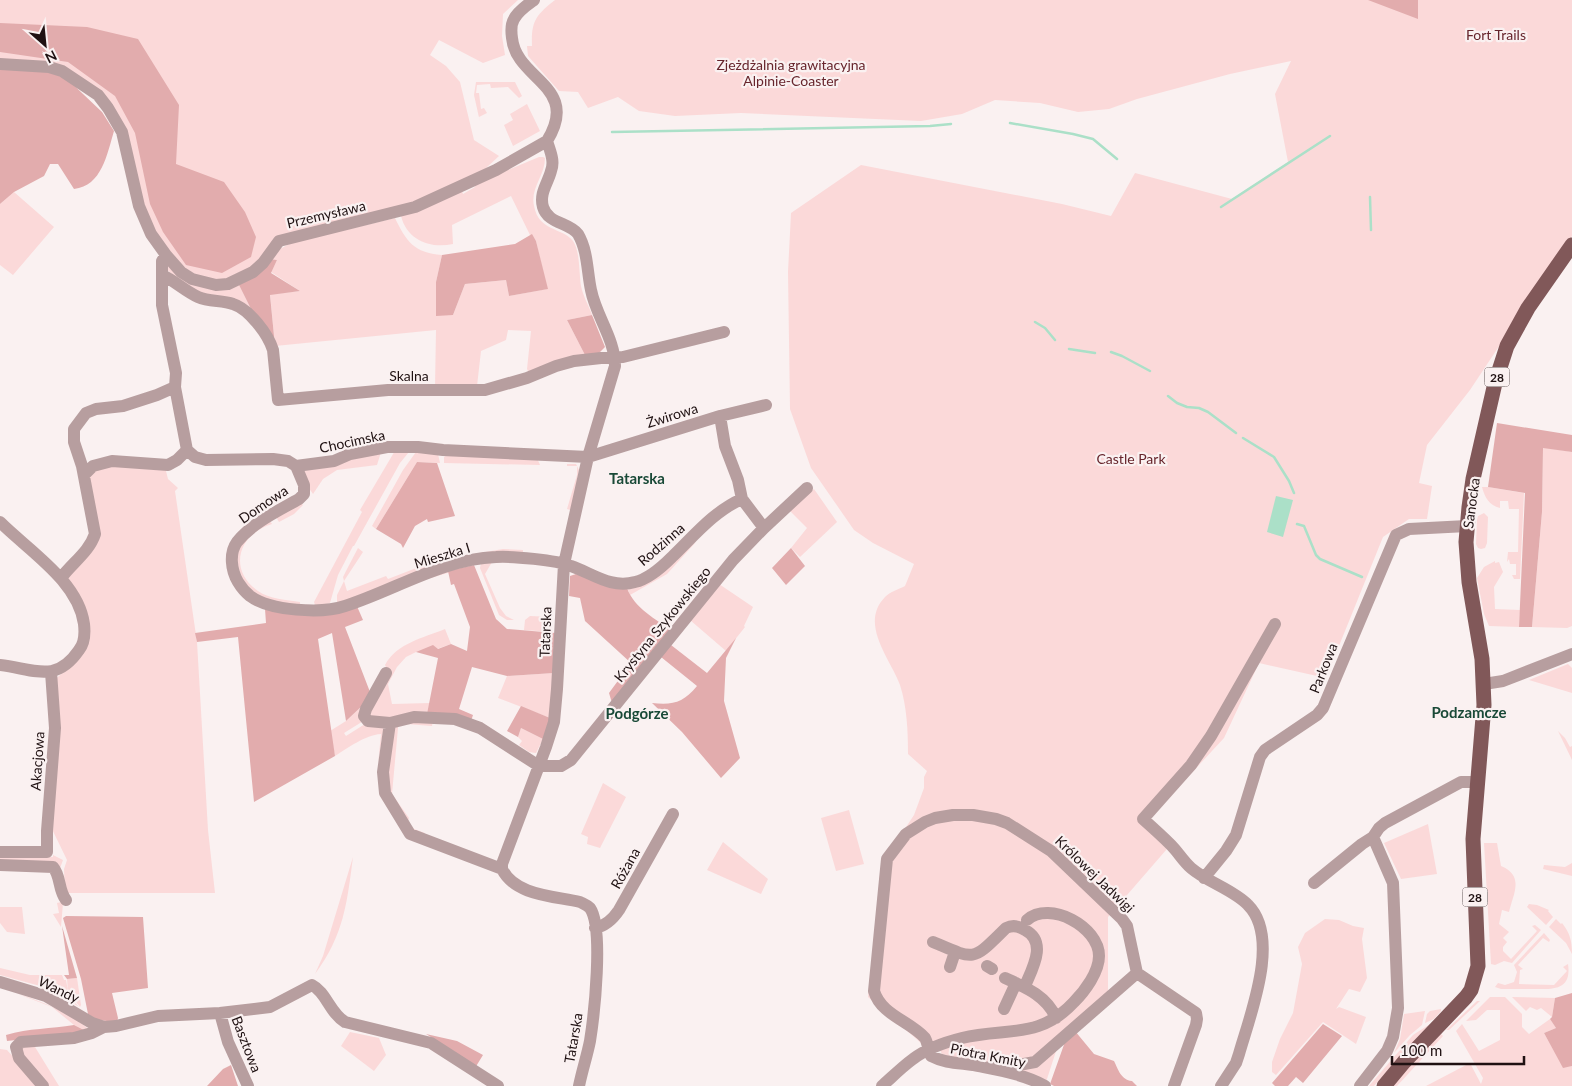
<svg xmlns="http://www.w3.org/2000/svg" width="1572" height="1086" font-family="Lato,sans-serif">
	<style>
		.green { fill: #fbd9d9 }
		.forest { fill: #e2acad }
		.water { fill: #abe0c8 }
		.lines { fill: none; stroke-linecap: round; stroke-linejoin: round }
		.stream { stroke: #abe0c8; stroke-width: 2.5 }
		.minor { stroke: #b79e9f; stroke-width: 12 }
		.major { stroke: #815859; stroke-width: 15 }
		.labels { text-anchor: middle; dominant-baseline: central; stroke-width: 4.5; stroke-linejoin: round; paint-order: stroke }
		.shield { fill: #faf1f1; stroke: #615455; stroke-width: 1 }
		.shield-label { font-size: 12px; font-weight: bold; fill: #1f1112 }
		.park-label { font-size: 14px; fill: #67252c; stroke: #faf1f1 }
		.street-label { font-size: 14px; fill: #1f1112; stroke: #faf1f1 }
		.neighbourhood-label { font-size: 15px; font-weight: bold; fill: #194937; stroke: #faf1f1 }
	</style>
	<rect width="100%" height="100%" fill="#faf1f1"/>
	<path class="green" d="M0 0H518L503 14 502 36 505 55 483 63 439 40 430 55 446 66 460 82 474 140 499 156 471 182 436 199 279 241 241 279H192L151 234 126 148 98 95 0 64Z
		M555 0H1572V236L1470 390 1427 445 1419 483 1432 486 1427 519H1409L1383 537 1326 678 1259 663 1224 738 1149 819 1173 842 1108 917V993L1060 1039 1046 1082 942 1054 936 1043H921L868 997 881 865 914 815 924 788V777L927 771 908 754C908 731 907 707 900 685 890 658 859 624 885 597 890 592 899 589 905 586L914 564 873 543 854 530 811 468 790 409 788 272 791 213 861 165 1062 204 1111 216 1135 173 1232 199 1288 162 1275 94 1291 61 1230 74 1137 99 1109 109 1078 112 1040 103 995 100 962 114 921 121 741 113 675 116 639 111 618 97 588 108 578 92 559 91 528 56 527 46H532C531 21 536 15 555 0Z
		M476 82H515L522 96 519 98 508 87 491 88 490 84 477 85 476 93H479L481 109 484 108 487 113 479 117 480 122 474 95Z
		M527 104 540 131 513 146 504 125 513 120 510 114Z
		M539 157H543L545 158C545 176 530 188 534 206 539 232 562 227 573 241 580 250 579 274 581 286 583 296 589 306 592 315L567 320 585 355 529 373 527 369 531 331 508 330 506 340 481 351 477 386 435 387 436 330 275 346 270 294 300 291 271 272 277 260 270 259 280 249 291 243 395 218C406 241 414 253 442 255L436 282 453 315 465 284 506 280 509 296 547 289 536 241 532 235H530L511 196 452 225 453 244C430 249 407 240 401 216L462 191 463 194 475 187 474 184Z
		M14 192 54 227 13 275 0 265V204Z
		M167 264 172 270 239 285 256 319 195 293 166 269Z
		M1543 447 1572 452V626L1567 628 1532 627 1542 512Z
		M396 449 409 452 400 463 354 546H353L338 575 330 603 316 608 314 602 362 512 360 510Z
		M381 452 377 465 337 470 323 479 313 494 306 484 301 471Z
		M416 452 438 454 440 463 417 462 376 529 372 526 403 470Z
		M447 455 537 458 540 465 444 463V457Z
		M567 464H576L579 470 572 509 570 510 567 509 577 475V466H567Z
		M99 465 165 467 168 479 178 488 175 491 197 642 208 830 215 893H65L64 869 67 860 50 825 54 680 65 671 85 648 66 576 95 545 86 477Z
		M1482 487H1488L1524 493 1520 579H1514L1512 575H1516V564H1510L1509 559 1507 562 1508 552H1518L1519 509H1509L1508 501H1500V508C1489 505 1485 498 1482 487Z
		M814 489 837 522 800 557 791 548 807 528 789 510Z
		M299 501 303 505 294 514 279 522 276 517Z
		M1484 513 1488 517 1487 543 1485 548 1481 549 1478 548 1476 544 1477 520 1478 516Z
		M270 521 272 524C239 534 227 569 258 591 269 599 287 600 300 602V607L281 604 248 592 235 560 243 538Z
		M696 542 667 574 630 595 627 588Z
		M358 548 363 552 344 581 347 591 386 576 388 579 437 560 503 549 523 550V553H513L342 605 337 602V595L344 581 343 577 346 571Z
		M1495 561V563L1499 562 1503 572 1494 587 1495 609 1520 610 1519 627 1489 626 1484 614 1477 578 1484 567Z
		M492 562 485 574 500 608 506 616 514 620H507L499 615 480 568 481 563Z
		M719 584 753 607 744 626 745 627 726 651 690 620Z
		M530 616 552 617V632L524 630 525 620Z
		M445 629 451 644 437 649 416 652 406 657 397 667 388 684 392 704 430 703 427 714 370 719 367 711 389 673 385 665C397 643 423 638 445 629Z
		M1568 664 1572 668V693L1529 680Z
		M554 673 550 718 498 698 507 676Z
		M363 705 365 720 344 733 346 736 365 724 384 725 378 764 381 734C365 735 348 748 335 756L330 731 346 721Z
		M433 720 432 726 406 724 398 725V728L392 794 409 818 406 826 425 833 423 835H418L406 826 387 791 390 735 392 727 405 721Z
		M521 728 543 739 536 753 529 752 519 745 522 741 518 737Z
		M1558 731 1565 738 1570 747 1572 746V760Z
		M603 783 626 797 600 848 587 844 588 837 581 834Z
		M849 810 864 864 836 871 821 818Z
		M1428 824 1437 874 1401 879 1384 843Z
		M723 842 768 879 761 894 707 870Z
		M1484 843H1497L1501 866C1525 876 1513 894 1509 912L1502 910 1499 924 1509 932 1503 938 1507 942 1503 947V951L1511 959 1537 931 1532 926 1535 925 1541 930 1512 963 1504 961 1495 965 1491 964Z
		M53 855 63 860 59 871 0 862V857H53Z
		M353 857C347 903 344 935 315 974L323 956Z
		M1572 863V876L1543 869 1544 865 1565 867Z
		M61 902 63 903 61 927 53 914 59 913 57 903Z
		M1529 904 1537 905 1549 910 1548 911 1553 917 1546 925 1527 907Z
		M0 907H22L25 934 7 932 0 923Z
		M1325 919 1339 920 1353 926 1364 928 1362 939 1367 978 1360 992 1349 989 1336 1009 1339 1007 1366 1017 1356 1044 1323 1022 1276 1075 1272 1072V1062L1280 1039 1293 1013 1302 964 1298 947 1305 933Z
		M1556 919 1561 924 1562 923C1570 933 1572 941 1572 954L1566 943 1549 927Z
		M1544 933 1550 940 1549 942 1543 938 1518 965 1523 969 1520 970 1519 984 1554 985 1567 971 1563 967 1568 964C1572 991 1552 989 1533 989 1522 989 1512 989 1501 989L1495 987 1498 983 1505 985 1514 982 1517 972 1514 965Z
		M0 968 30 975H62L64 980H66L68 991 67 979 77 978 81 1005 80 1007 69 993V996L79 1007 58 994 40 986 0 975Z
		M18 994C44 1002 68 1012 90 1030L88 1032 74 1025 52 1007Z
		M1490 997H1505L1522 1014V1027L1529 1034 1550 1019 1556 1028 1544 1033 1563 1067 1572 1066V1086H1426L1470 1063 1481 1084 1483 1078 1456 1031 1462 1024 1479 1051 1500 1040V1010H1487L1476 1020 1466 1021Z
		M1512 997 1555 998 1552 1017 1541 1008 1537 1010 1530 1007 1526 1011Z
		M1477 1001H1480L1449 1030H1446Z
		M1441 1009V1011L1434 1019 1425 1023 1427 1014 1430 1011Z
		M1425 1011 1422 1025 1410 1035 1394 1053 1400 1039 1404 1014Z
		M1430 1024 1374 1086H1369L1413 1035Z
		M350 1032 379 1038 386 1055 374 1071 341 1046Z
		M1441 1034 1443 1036 1397 1086H1391Z
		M21 1045 35 1047 59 1086H46L21 1056Z
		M0 1049 7 1050 40 1086H0Z"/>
	<path class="forest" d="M1368 0H1418V19Z
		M0 23 87 27 138 39 179 105 176 164 224 182 245 212 256 237 251 257 222 273 186 265 163 232 150 204 135 133 115 96 68 62 0 52Z
		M0 69 36 70 63 75 102 112 114 131C107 154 102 186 74 189L58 164H50L44 176 14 192 0 204Z
		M532 234 536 241 548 289 509 296 506 280 465 284 453 315 436 316V282L442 255 515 244Z
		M270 259 277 260 271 273 300 291 270 295 275 346 256 319 239 285Z
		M592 315 605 347 599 353 585 355 567 320Z
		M1497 423 1572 435V452L1543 448 1542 512 1532 627H1519L1525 493 1488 487Z
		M417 462 437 463 455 516 428 522 427 519 415 526 403 548 401 544 376 529Z
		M791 548 805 566 786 585 772 568Z
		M474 565 496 619 507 629 556 633 554 673 507 676 472 667 459 709 473 715 471 721 427 714 438 658 416 652 433 645 438 649 451 644 467 651 470 627 454 584 451 585 448 571Z
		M576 574 627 588C634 608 656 619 672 631L612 703 609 693 631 663 585 621 580 598 569 596 570 576Z
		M356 604 363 620 345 627 370 692 363 705 346 721 332 633 318 639 335 756 254 802 238 637 197 642 195 633 266 623 265 609Z
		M736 638 726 658 724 701 740 758 721 778 682 732 652 703C673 705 683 703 697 686L661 657 671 645 707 673Z
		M521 706 550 718 543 739 521 728 518 737 507 731Z
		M66 916 143 917 148 988 112 993 118 1018 117 1022 97 1020 88 1014 81 979 63 918Z
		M62 926 77 978 67 979 64 975H69Z
		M1572 993V1066L1563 1068 1544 1033 1556 1028 1550 1019 1552 1017 1555 998Z
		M1323 1024 1342 1036 1303 1083 1296 1077 1288 1086H1275L1272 1083Z
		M74 1025 88 1032 7 1041 6 1035C29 1028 51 1029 74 1025Z
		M1075 1031 1094 1054 1114 1061C1118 1069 1121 1080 1132 1081L1137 1086H1054L1050 1084 1066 1039Z
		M426 1034 457 1041 483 1055 475 1068 455 1052Z
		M231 1065 238 1086H207L223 1069Z"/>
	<path class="water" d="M1276 496 1293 500 1283 537 1267 532Z"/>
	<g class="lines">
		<path class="stream" d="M1010 123 1073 134 1093 139 1117 159
			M612 132 930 126 951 124
			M1370 197 1371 230
			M1221 207 1330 136
			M1035 322 1045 328 1055 340
			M1069 349 1095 353
			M1111 352 1122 356 1150 371
			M1168 396 1177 403 1187 407 1199 408 1208 412 1236 433
			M1243 438 1274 457 1289 481 1294 493
			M1297 524 1304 526 1316 555 1320 559 1362 577"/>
		<path class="minor" d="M0 64 49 67 62 71 98 95 108 108 122 132 139 206 151 234 166 255 181 272 192 279 216 285 228 284 253 272 263 263 279 241 415 207 496 170 547 141C581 86 516 80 512 38 511 31 511 24 514 19 518 11 527 5 534 0
			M547 141C550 151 555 161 551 171 548 183 539 193 543 207 548 224 569 222 578 234 588 251 587 272 591 290 596 316 615 339 615 366L588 457 564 564 557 689 554 722 546 747 502 864V869C515 896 555 896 580 902 584 904 587 905 590 908 604 928 594 1016 590 1041 587 1056 582 1071 579 1086
			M166 255 162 261V305L176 373 175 387 187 450
			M162 275C175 281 185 291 198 297 209 302 222 300 233 304 249 309 268 334 273 350L278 400 388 390H485L527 378 556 366 574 361 601 358 623 357 724 332
			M720 416 725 446 738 480 742 499 764 528
			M187 450 195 457 206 460 273 459 288 461 296 466 334 461 350 454 387 447H418L443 450 588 457 720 416 766 405
			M296 466 304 485V494L299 499C278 511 252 523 237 542 229 553 231 570 238 582 241 587 245 592 250 596 270 611 322 614 345 606 395 590 442 559 496 557 512 556 556 560 571 566 592 573 611 589 635 582 649 579 662 567 672 557 693 537 714 511 742 499
			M84 475 93 466 112 461 168 465 177 460 187 450
			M0 522C29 551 78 581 84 624 85 633 85 643 79 650 56 684 34 669 0 665
			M61 578C72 563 89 552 95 534L82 466 74 442V429L86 413 96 409 123 406 157 395 175 387
			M386 673 366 709 364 716 368 721 390 723 414 717 455 719 480 728 539 766H561L571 760 733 560 764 528 807 488
			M1484 684 1503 681 1572 654
			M390 723 383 772 385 793 410 834 502 869
			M0 852H47V831L55 728 51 672
			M0 865 53 867C61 876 58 890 66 900
			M1204 878 1226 851 1236 835 1260 757 1265 750 1317 715 1323 708 1396 535 1409 529 1467 526
			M1314 883 1362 844 1373 837 1379 828 1385 823 1461 782H1477
			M595 928C606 926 613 919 619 910L673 814
			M933 942C977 961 972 961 1006 928 1012 925 1019 926 1025 930 1048 942 1032 969 1025 986
			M987 966 992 969
			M950 967 955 952
			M1137 973 1196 1013 1197 1019 1196 1025 1174 1086
			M1005 978C1025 987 1047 996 1056 1018
			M0 982 46 996 92 1023 104 1027
			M1004 1009 1016 983
			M220 1013 228 1042 248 1086
			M993 1064H1024L1035 1062 1137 973
			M43 1086 19 1058 16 1047 21 1042 74 1038 92 1033 104 1027 116 1026 158 1016 220 1013 270 1007 312 985C326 992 330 1013 345 1022L431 1043 498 1086
			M882 1086C892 1077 902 1067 913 1059 926 1049 946 1042 962 1038 1006 1027 1039 1040 1074 1002 1085 991 1099 972 1099 956 1099 927 1050 900 1027 920
			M1045 1086C1024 1074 997 1070 973 1065 959 1063 944 1063 931 1056 928 1051 928 1043 925 1038 910 1021 881 1015 874 991L887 859 906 834 925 822 935 818 953 815H973L996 819 1007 823 1051 851 1122 919 1127 926 1137 973
			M1221 1086 1236 1063 1239 1054C1250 1015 1281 938 1248 905 1234 890 1207 882 1191 868 1183 861 1178 852 1171 845 1162 836 1152 827 1143 819L1191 765 1211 736 1275 624
			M1360 1086 1387 1051 1393 1037 1398 1008 1393 883 1373 837"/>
		<path class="major" d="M1384 1086 1404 1062 1466 997 1471 990 1478 966 1473 839 1484 705 1482 659 1469 582 1466 542 1469 507 1473 479 1495 383 1507 346 1528 308 1572 245"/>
	</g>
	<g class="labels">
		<g class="shield">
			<rect x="1484.5" y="367.5" width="25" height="19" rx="4"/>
			<rect x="1462.5" y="887.5" width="25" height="19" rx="4"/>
		</g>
		<g class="shield-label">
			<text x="1497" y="377">28</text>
			<text x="1475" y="897">28</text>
		</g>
		<g class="park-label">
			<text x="1496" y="34">Fort Trails</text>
			<text x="791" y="64">Zjeżdżalnia grawitacyjna<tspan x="791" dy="16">Alpinie-Coaster</tspan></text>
			<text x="1131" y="458">Castle Park</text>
		</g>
		<g class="street-label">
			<text transform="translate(326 214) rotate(-13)">Przemysława</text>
			<text x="409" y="375">Skalna</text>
			<text transform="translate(672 415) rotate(-17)">Żwirowa</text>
			<text transform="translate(352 441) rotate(-12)">Chocimska</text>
			<text transform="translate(1471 503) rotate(-82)">Sanocka</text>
			<text transform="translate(263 504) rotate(-34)">Domowa</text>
			<text transform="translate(661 544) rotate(-41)">Rodzinna</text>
			<text transform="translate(442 555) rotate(-17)">Mieszka I</text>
			<text transform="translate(662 624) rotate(-51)">Krystyna Szykowskiego</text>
			<text transform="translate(545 632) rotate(-88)">Tatarska</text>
			<text transform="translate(1323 668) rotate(-68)">Parkowa</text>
			<text transform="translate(37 761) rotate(-86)">Akacjowa</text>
			<text transform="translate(625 868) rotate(-61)">Różana</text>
			<text transform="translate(1095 874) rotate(44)">Królowej Jadwigi</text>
			<text transform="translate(59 989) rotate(26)">Wandy</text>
			<text transform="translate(573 1038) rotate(-80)">Tatarska</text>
			<text transform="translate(247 1044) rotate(69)">Basztowa</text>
			<text transform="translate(988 1055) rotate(11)">Piotra Kmity</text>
		</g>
		<g class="neighbourhood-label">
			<text x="637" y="478">Tatarska</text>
			<text x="1469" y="712">Podzamcze</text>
			<text x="637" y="713">Podgórze</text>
		</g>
	</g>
	<g transform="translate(45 45) rotate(153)" stroke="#faf1f1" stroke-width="4" paint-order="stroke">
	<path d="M0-4L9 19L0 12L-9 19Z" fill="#1f1112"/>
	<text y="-8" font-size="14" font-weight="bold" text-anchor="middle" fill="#1f1112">N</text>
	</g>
	<path d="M1392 1056v8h132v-8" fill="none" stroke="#1f1112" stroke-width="2.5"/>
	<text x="1400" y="1056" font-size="15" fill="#1f1112" stroke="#faf1f1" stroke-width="4" paint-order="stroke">100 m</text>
</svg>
